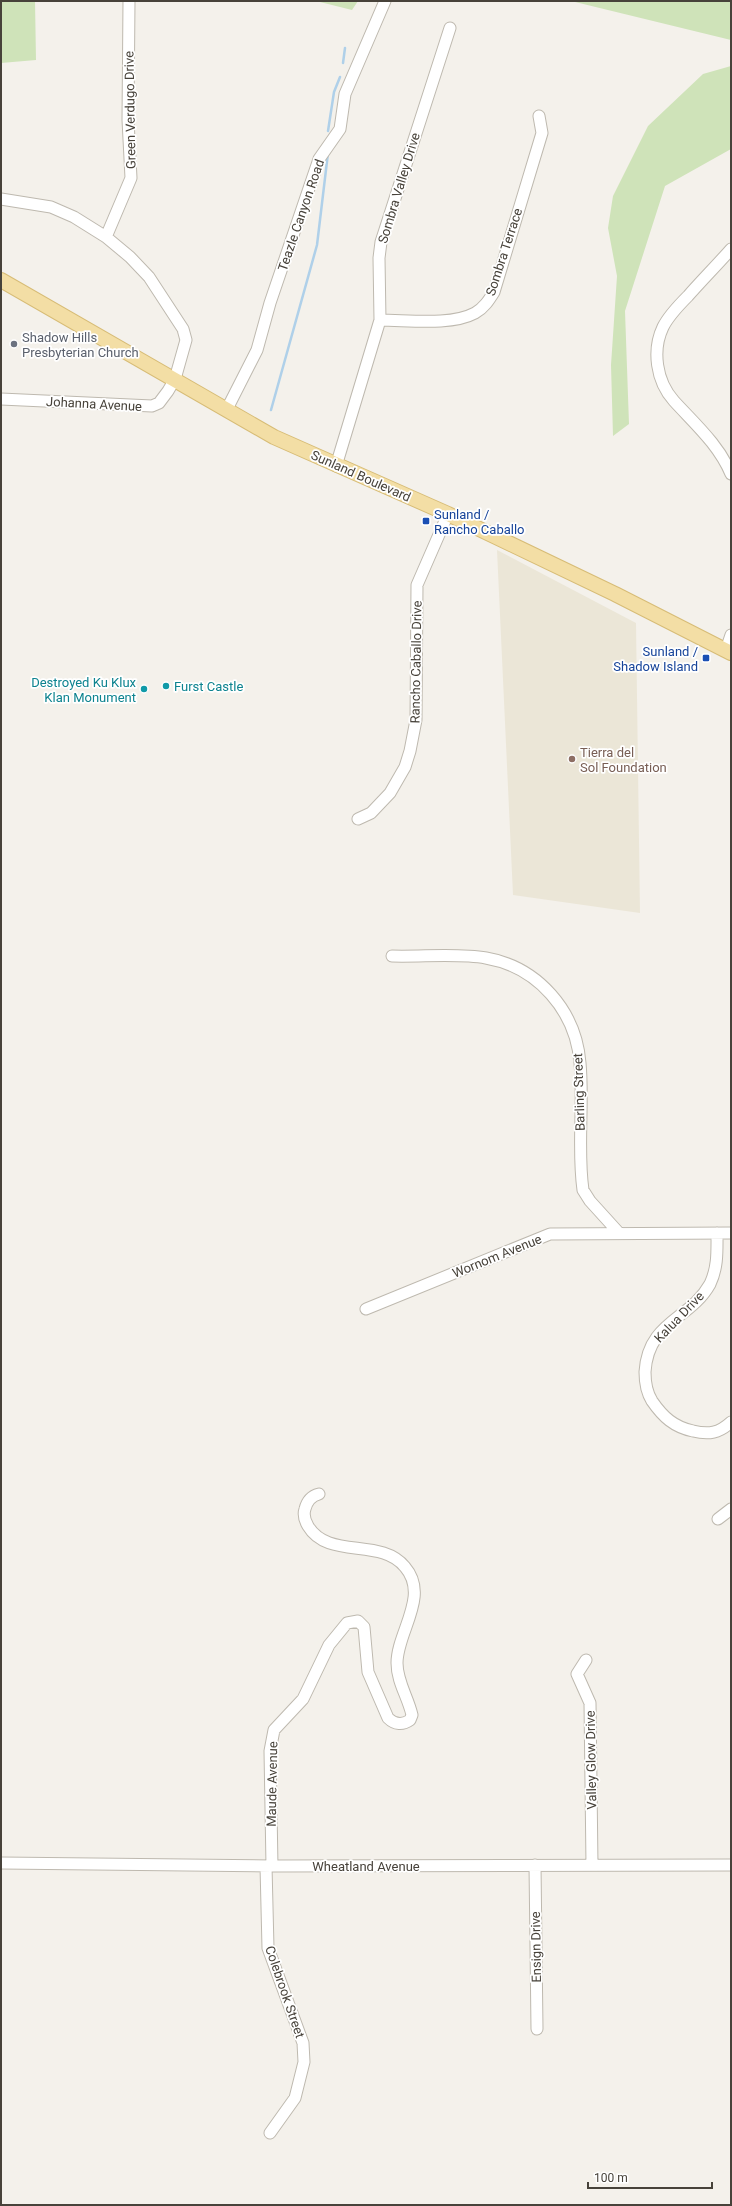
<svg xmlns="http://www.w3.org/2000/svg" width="732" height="2206" font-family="Roboto,sans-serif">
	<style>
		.education { fill: #ebe6d7 }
		.green { fill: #cfe3b9 }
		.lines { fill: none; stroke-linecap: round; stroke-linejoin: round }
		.stream { stroke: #afd0e9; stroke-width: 2.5 }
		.minor-casing { stroke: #beb9af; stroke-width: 13 }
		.major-casing { stroke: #d7bc76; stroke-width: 16 }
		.minor { stroke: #fff; stroke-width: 11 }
		.major { stroke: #f3dea5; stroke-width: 14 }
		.worship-dot { fill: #6b7280; stroke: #fff; stroke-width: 1.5 }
		.transit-dot { fill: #1a4fb4; stroke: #fff; stroke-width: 1.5 }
		.culture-dot { fill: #0f9aa8; stroke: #fff; stroke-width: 1.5 }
		.education-dot { fill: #8d6e63; stroke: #fff; stroke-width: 1.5 }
		.labels { text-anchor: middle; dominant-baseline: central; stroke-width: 3.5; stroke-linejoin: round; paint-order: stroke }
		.street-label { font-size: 13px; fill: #47423a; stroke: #fff }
		.worship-label { font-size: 13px; fill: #5b616d; stroke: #fff; text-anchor: start }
		.transit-label { font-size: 13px; fill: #164399; stroke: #fff; text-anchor: start }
		.culture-label { font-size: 13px; fill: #0d838f; stroke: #fff; text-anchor: end }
		.education-label { font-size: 13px; fill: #785e54; stroke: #fff; text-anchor: start }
	</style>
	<rect width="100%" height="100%" fill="#f4f1eb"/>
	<path class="education" d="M497 550 636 623 640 913 513 895Z"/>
	<path class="green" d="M1 1H35L36 60 1 63Z
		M316 1H358L352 10Z
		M571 1H731V40Z
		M731 66V149L665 186 625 311 629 424 613 436 611 365 617 276 608 228 613 196 648 126 703 74Z"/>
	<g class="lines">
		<path class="stream" d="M343 63 345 48
			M328 131 334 92 340 77
			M271 410 317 245 328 153"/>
		<defs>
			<path id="minor" d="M1 199 51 207 74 217 106 237 130 257 149 277 183 329 186 340 175 379 168 391 159 403 152 406 1 399
				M106 237 131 178 128 120 129 1
				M731 249C717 265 702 280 688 296 679 305 669 315 663 327 652 350 656 381 674 401 695 424 719 445 731 474
				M380 320C408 320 451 326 475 313 484 308 489 300 494 292L542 133 539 116
				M227 409 257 350 270 303 319 159 340 129 345 94 385 1
				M336 466 380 320 379 258 381 242 450 28
				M726 650 731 635
				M358 819 371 813 390 793 405 767 410 751 416 720 417 585 448 514
				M392 956C421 957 459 953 486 958 538 967 576 1011 580 1063 584 1105 577 1148 583 1190L590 1201 619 1233
				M717 1233C717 1251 718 1267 710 1284 690 1320 648 1321 645 1372 645 1382 647 1393 652 1401 663 1417 674 1427 693 1431 709 1435 719 1433 731 1422
				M366 1309 550 1234 731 1233
				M718 1519 731 1509
				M586 1660 577 1674 590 1703 592 1865
				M1 1863 272 1866 731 1865
				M535 1865 537 2029
				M266 1866 268 1948 303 2043 304 2062 295 2098 270 2133
				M272 1866 270 1751 274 1730 303 1699 329 1645 347 1623 358 1621 364 1627 368 1672 388 1718C395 1725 403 1725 410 1720L412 1715C408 1697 397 1682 397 1663 397 1632 430 1596 405 1567 381 1537 328 1560 308 1526 305 1521 303 1515 305 1509 307 1501 311 1496 319 1494"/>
			<path id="major" d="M1 280 274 437 448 514 615 594 731 653"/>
		</defs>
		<use href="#minor" class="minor-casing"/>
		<use href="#major" class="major-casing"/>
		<use href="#minor" class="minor"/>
		<use href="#major" class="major"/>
	</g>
	<circle class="worship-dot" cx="14" cy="344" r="4"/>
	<g class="transit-dot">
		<rect x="422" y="517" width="8" height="8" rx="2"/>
		<rect x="702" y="654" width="8" height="8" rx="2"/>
	</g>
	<g class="culture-dot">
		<circle cx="166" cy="686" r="4"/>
		<circle cx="144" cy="689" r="4"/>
	</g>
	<circle class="education-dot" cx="572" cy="759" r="4"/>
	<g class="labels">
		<g class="street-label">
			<text transform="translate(130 110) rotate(-91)">Green Verdugo Drive</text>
			<text transform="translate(399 188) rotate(-73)">Sombra Valley Drive</text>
			<text transform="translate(301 215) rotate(-71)">Teazle Canyon Road</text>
			<text transform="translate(504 252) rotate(-72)">Sombra Terrace</text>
			<text transform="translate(94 404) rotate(3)">Johanna Avenue</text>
			<text transform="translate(361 476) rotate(24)">Sunland Boulevard</text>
			<text transform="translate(416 662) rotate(-89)">Rancho Caballo Drive</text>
			<text transform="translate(579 1092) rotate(-92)">Barling Street</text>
			<text transform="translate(497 1256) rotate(-22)">Wornom Avenue</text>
			<text transform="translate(679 1317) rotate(-46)">Kalua Drive</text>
			<text transform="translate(591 1760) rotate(-91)">Valley Glow Drive</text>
			<text transform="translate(272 1784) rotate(-89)">Maude Avenue</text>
			<text x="366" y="1866">Wheatland Avenue</text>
			<text transform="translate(536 1947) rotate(-91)">Ensign Drive</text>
			<text transform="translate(285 1992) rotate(71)">Colebrook Street</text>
		</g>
		<g class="worship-label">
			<text x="22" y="337">Shadow Hills<tspan x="22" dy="15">Presbyterian Church</tspan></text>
		</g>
		<g class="transit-label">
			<text x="434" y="514">Sunland /<tspan x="434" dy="15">Rancho Caballo</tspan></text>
			<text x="698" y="651" text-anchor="end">Sunland /<tspan x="698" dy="15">Shadow Island</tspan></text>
		</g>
		<g class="culture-label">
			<text x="136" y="682">Destroyed Ku Klux<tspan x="136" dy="15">Klan Monument</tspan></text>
			<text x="174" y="686" text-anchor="start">Furst Castle</text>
		</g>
		<g class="education-label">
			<text x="580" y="752">Tierra del<tspan x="580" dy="15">Sol Foundation</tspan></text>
		</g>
	</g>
	<rect width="732" height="2206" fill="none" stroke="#47423a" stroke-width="4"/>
	<path d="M588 2182v6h124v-6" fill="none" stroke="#47423a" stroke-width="2"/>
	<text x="594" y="2182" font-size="12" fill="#47423a" stroke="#ffffff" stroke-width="3" paint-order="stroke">100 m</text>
</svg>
